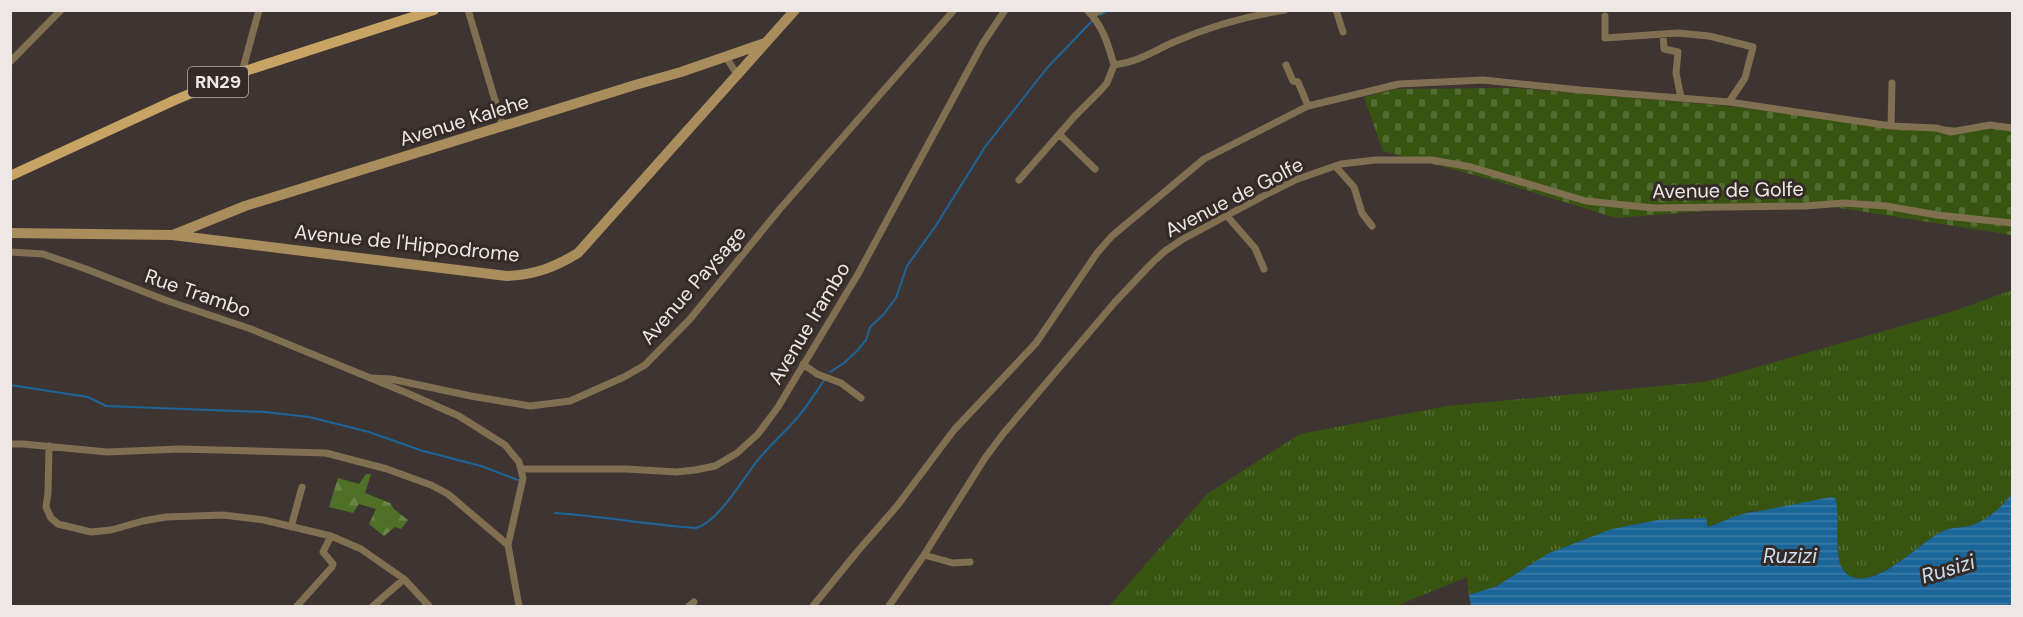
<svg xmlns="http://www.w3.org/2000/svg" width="2023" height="617" font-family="'DM Sans',sans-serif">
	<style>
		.grass { fill: url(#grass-tufts) }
		.forest { fill: url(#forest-firs) }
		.cemetery { fill: url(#cemetery-stones) }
		.water { fill: url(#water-rules) }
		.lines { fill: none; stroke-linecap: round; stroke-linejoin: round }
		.stream { stroke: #1b6599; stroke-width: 2 }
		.street { stroke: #806f50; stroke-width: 7 }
		.secondary { stroke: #a98d5c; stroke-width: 10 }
		.primary { stroke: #c8a464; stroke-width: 10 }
		.labels { text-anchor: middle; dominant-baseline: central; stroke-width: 6; stroke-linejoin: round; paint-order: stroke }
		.shield { fill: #342b28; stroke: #b6afac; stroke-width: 1.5 }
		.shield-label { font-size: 18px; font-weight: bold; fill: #ede7e5 }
		.street-label { font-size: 20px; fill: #ede7e5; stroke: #342b28 }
		.water-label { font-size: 21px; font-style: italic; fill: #cedfef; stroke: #342b28 }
	</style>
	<defs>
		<pattern id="grass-tufts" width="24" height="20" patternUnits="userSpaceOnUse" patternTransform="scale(1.5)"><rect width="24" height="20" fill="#375510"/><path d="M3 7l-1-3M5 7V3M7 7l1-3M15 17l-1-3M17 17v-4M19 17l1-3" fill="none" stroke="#546d33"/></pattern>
		<pattern id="forest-firs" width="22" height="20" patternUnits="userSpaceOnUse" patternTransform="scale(1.5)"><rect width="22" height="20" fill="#4f7127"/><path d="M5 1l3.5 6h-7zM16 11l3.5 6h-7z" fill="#698546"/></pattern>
		<pattern id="cemetery-stones" width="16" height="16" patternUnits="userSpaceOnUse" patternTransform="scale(1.5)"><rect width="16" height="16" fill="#375510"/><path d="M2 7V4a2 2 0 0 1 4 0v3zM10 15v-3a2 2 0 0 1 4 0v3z" fill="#546d33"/></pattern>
		<pattern id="water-rules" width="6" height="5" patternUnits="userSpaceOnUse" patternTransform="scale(1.5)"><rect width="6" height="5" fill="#1b6599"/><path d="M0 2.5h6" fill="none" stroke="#3c7ba7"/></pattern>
	</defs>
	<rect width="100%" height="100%" fill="#3e3532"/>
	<path class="grass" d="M2012 290V493C2004 506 1985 522 1970 526 1960 528 1952 527 1943 531 1923 540 1866 599 1844 571 1837 563 1838 547 1837 536L1760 511H1751L1708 527 1706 518 1683 520 1521 572 1497 586 1469 595 1467 577 1396 606H1109L1207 494 1300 434 1447 406 1704 382 1951 312Z"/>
	<path class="forest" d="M366 474H371L365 493 390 503 394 509 408 520 401 529 395 527 384 536 369 524 376 509 359 504 353 513 329 507 338 478 359 484Z"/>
	<path class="cemetery" d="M1514 88 1716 105 1874 123 2012 130V235L1808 203 1616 218 1497 181 1383 151 1364 97 1397 89Z"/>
	<path class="water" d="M2012 493V606H1471L1469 595 1497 586 1549 553 1612 529 1658 520 1706 518 1708 527C1726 521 1741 512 1760 511L1831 497 1835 498C1842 517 1830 561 1847 574 1874 594 1920 541 1943 531 1952 527 1960 528 1969 526 1985 522 2004 506 2012 493Z"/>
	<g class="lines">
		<path class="stream" d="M1101 15 1108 10
			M830 372 844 363 857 351 866 340 870 327 883 315 896 298 907 266 935 227 985 147 1047 68 1092 21
			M10 385 88 397 106 406 265 412 309 417 369 432 423 451 481 466 518 480
			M555 513C602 516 649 525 696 528 718 522 743 479 757 461 770 445 785 432 798 417 808 405 816 392 825 379"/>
		<path class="street" d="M468 10 503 127
			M1087 10C1103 26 1108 44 1114 65
			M1336 10 1343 32
			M1092 15 1101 10
			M1605 16V38L1678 33 1709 36 1753 47 1745 78 1729 102
			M1663 34 1664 49 1678 52 1676 73 1681 98
			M726 57 738 76
			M10 62 61 10
			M1114 65C1139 62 1153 51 1174 42 1210 26 1247 16 1285 10
			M1286 65 1293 81 1298 82 1308 106
			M242 72 259 10
			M1891 126 1892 83
			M1060 135 1095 169
			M1336 167 1354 187 1362 213 1372 226
			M1019 180 1075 116 1100 91 1107 83 1114 65
			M1227 216 1255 248 1264 269
			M10 252 43 254 86 269 165 300 251 329 407 393 459 416 505 445 519 462 523 478 508 545 519 606
			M803 364 817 374 841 383 861 398
			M371 378 391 379 471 396 530 406 570 401 624 377 645 365 690 319 779 210 954 10
			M10 444H23L107 452 180 449 326 453 387 469 431 485 448 494 508 545
			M49 446 48 493 46 507 51 518 58 524 91 532 111 530 143 521 166 517 223 515 264 520 331 536 361 549 404 579 429 606
			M521 469H626L676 472 695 470 715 466 737 453 758 434 778 407 858 274 983 43 1005 10
			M291 527 302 487
			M924 555 953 563 970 562
			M297 606 332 567 333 564 323 552 331 536
			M373 606 404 579
			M689 606 694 602
			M813 606 857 552 897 506 954 430 1036 343 1097 253 1112 236 1204 159 1308 106 1399 84 1483 80 1580 90 1729 102 1891 126 1936 128 1951 132 1990 125 2012 128
			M889 606 924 555 985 458 1003 434 1115 302 1152 263 1165 251 1183 239 1269 193 1295 180 1341 164 1375 160H1432L1471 167 1586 201 1654 208 1805 206 1844 203 1886 206 1937 215 2012 223"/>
		<path class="secondary" d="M10 233 172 235 507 276C535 275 555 267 578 253L795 10
			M173 235 245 206 635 85 681 72 765 43"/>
		<path class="primary" d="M10 176 175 100 242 72 434 10"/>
	</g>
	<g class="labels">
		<rect class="shield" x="188" y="67" width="60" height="30" rx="4.5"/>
		<g class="shield-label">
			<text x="218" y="82">RN29</text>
		</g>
		<g class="street-label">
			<text transform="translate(464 120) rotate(-17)">Avenue Kalehe</text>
			<text transform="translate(1728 190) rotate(-1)">Avenue de Golfe</text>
			<text transform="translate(1234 197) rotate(-27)">Avenue de Golfe</text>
			<text transform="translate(407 243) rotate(6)">Avenue de l'Hippodrome</text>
			<text transform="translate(693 285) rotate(-49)">Avenue Paysage</text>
			<text transform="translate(198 293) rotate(19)">Rue Trambo</text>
			<text transform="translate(809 323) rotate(-59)">Avenue Irambo</text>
		</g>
		<g class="water-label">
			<text x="1790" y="556">Ruzizi</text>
			<text transform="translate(1948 569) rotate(-17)">Rusizi</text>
		</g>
	</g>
	<rect width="2023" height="617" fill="none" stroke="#ede7e5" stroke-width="24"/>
</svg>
